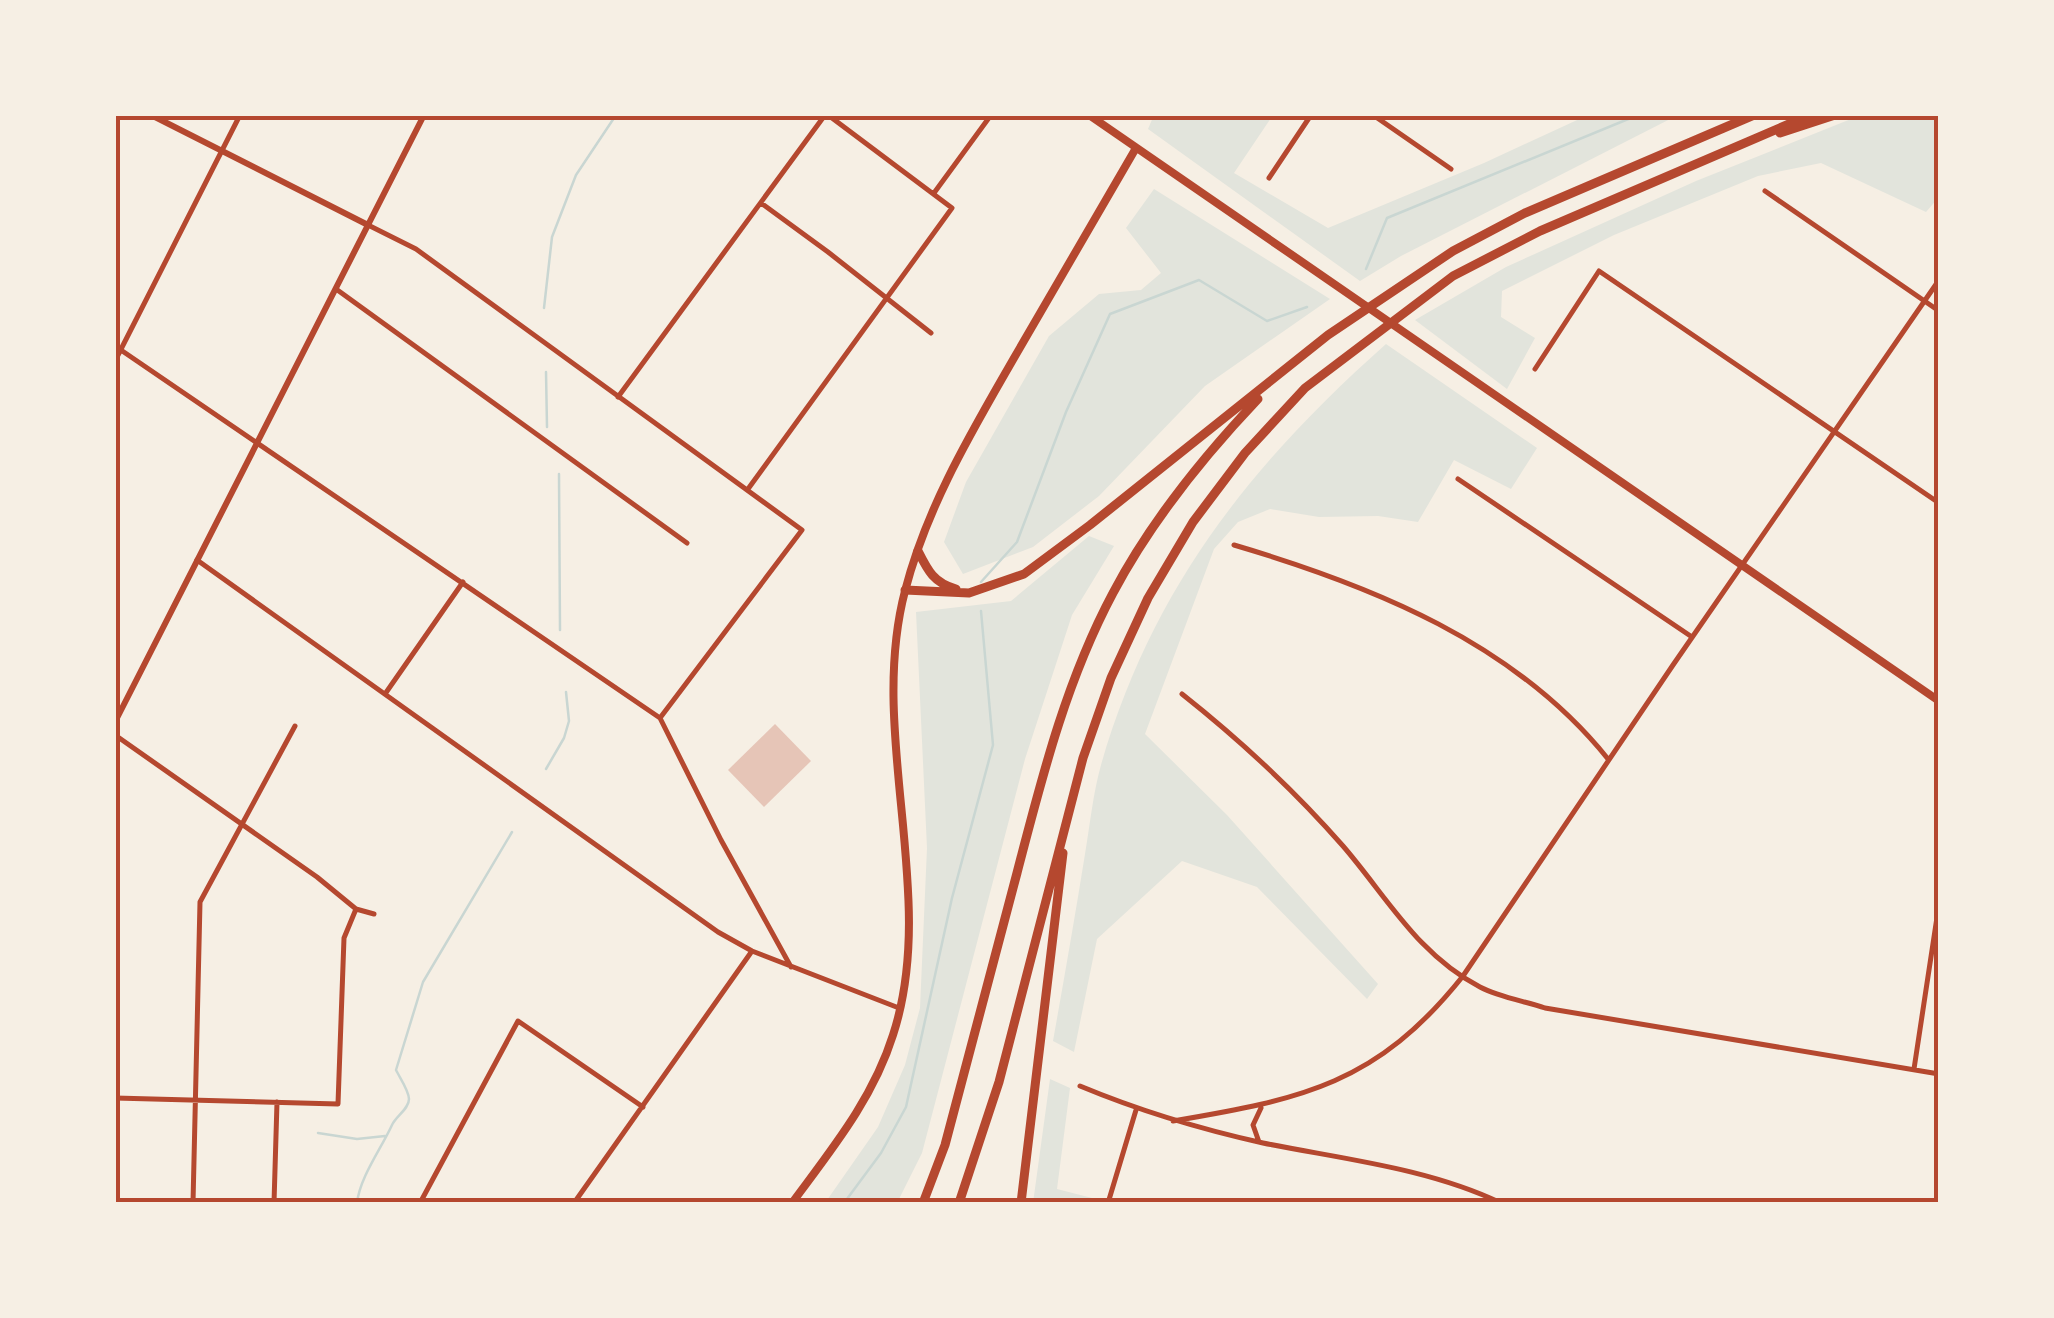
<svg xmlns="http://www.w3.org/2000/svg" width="2054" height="1318" font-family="'Titillium Web',sans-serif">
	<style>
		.green { fill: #e2e4dc }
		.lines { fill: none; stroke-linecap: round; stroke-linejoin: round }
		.stream { stroke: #c9d6d2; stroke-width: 2.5 }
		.building { fill: #e6c5b7 }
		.minor { stroke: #b5482f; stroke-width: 5 }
		.tertiary { stroke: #b5482f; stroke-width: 6 }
		.primary { stroke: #b5482f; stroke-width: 8 }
		.motorway { stroke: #b5482f; stroke-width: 9 }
		.neatline { fill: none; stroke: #b5482f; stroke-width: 4 }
	</style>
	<rect width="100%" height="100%" fill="#f6efe4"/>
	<path class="green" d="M1154 115H1273L1234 173 1328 228 1484 163 1588 115H1678L1401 256 1360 281 1148 129Z
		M1861 115H1939V197L1926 212 1821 163 1758 176 1614 235 1502 291 1501 317 1535 338 1507 389 1415 320 1506 267 1696 181Z
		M1154 189 1330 299 1205 386 1099 496 1033 547 963 574 944 542 966 482 1049 336 1099 294 1141 290 1161 273 1126 228Z
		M1386 344 1537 448 1511 489 1454 460 1418 522 1378 516 1319 517 1270 509 1238 522 1214 549 1145 734 1227 815 1378 984 1367 999 1257 887 1182 861 1097 939 1074 1052 1053 1041C1064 979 1075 917 1085 854 1090 825 1093 793 1101 765 1152 588 1251 464 1386 344Z
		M1089 536 1114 546 1072 615 1025 759 922 1153 897 1203H825L878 1127 905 1065 920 1008 927 848 916 612 1011 601Z
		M1050 1079 1070 1088 1057 1189 1092 1198 1091 1203H1033Z"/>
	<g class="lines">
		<path class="stream" d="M1366 269 1387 218 1638 115
			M544 308 552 237 576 175 616 115
			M546 372 547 427
			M559 474 560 630
			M981 582 1017 542 1066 412 1110 314 1199 280 1267 321 1307 307
			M546 769 564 738 569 721 566 692
			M318 1133 357 1139 385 1136
			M357 1203C360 1177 381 1149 392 1125 396 1116 409 1109 409 1099 409 1091 400 1078 396 1070L423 982 512 832
			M844 1203 881 1153 906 1107 952 898 993 745 981 611"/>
	</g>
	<path class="building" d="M775 724 811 761 764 807 728 770Z"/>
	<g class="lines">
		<path class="minor" d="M1373 115 1451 169
			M1269 178 1311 115
			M1765 191 1939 311
			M934 193 991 115
			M761 203 828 252 931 333
			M368 225 416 249 802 530 660 718
			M336 289 687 543
			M115 346 660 718 721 840 791 967
			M115 361 240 115
			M1535 369 1599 271 1939 503
			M618 397 825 115
			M1458 479 1692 637
			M748 489 952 208 828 115
			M1234 545C1373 586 1515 643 1608 759
			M197 560 718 932 752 951 899 1008
			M385 694 463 582
			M1182 694C1240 740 1294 790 1343 846 1387 897 1418 955 1480 987 1499 997 1524 1001 1545 1008L1939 1074
			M115 735 317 877 356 909 374 914
			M1914 1069 1939 904
			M1080 1086C1140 1111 1200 1129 1263 1143 1342 1159 1428 1168 1501 1203
			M115 1098 338 1104 344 938 356 909
			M1173 1121C1303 1099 1377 1084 1463 976L1673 665 1939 280
			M1259 1142 1253 1125 1261 1108
			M193 1203 200 902 295 726
			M274 1203 277 1102
			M420 1203 518 1021 643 1107
			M574 1203 752 951
			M1108 1203 1136 1110"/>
		<path class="tertiary" d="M151 115 368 225
			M115 722 424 115"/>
		<path class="primary" d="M1089 115 1939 701
			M792 1203C831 1150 873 1099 893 1035 939 895 867 735 905 591 927 506 971 433 1014 358 1055 288 1095 218 1136 148"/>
		<path class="motorway" d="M1780 133 1835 115
			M918 551C928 571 934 583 956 589
			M905 590 969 593 1024 574 1090 525 1328 335 1453 251 1525 213 1754 115
			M923 1203 945 1145C969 1055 993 964 1017 873 1042 777 1066 681 1113 593 1151 521 1202 458 1258 399
			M959 1203 999 1082 1083 758 1111 678 1148 598 1193 522 1245 453 1305 388 1453 276 1540 231 1810 115
			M1021 1203 1063 853"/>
	</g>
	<rect width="2054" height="1318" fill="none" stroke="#f6efe4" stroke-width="235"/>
	<rect x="118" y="118" width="1818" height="1082" class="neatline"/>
</svg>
